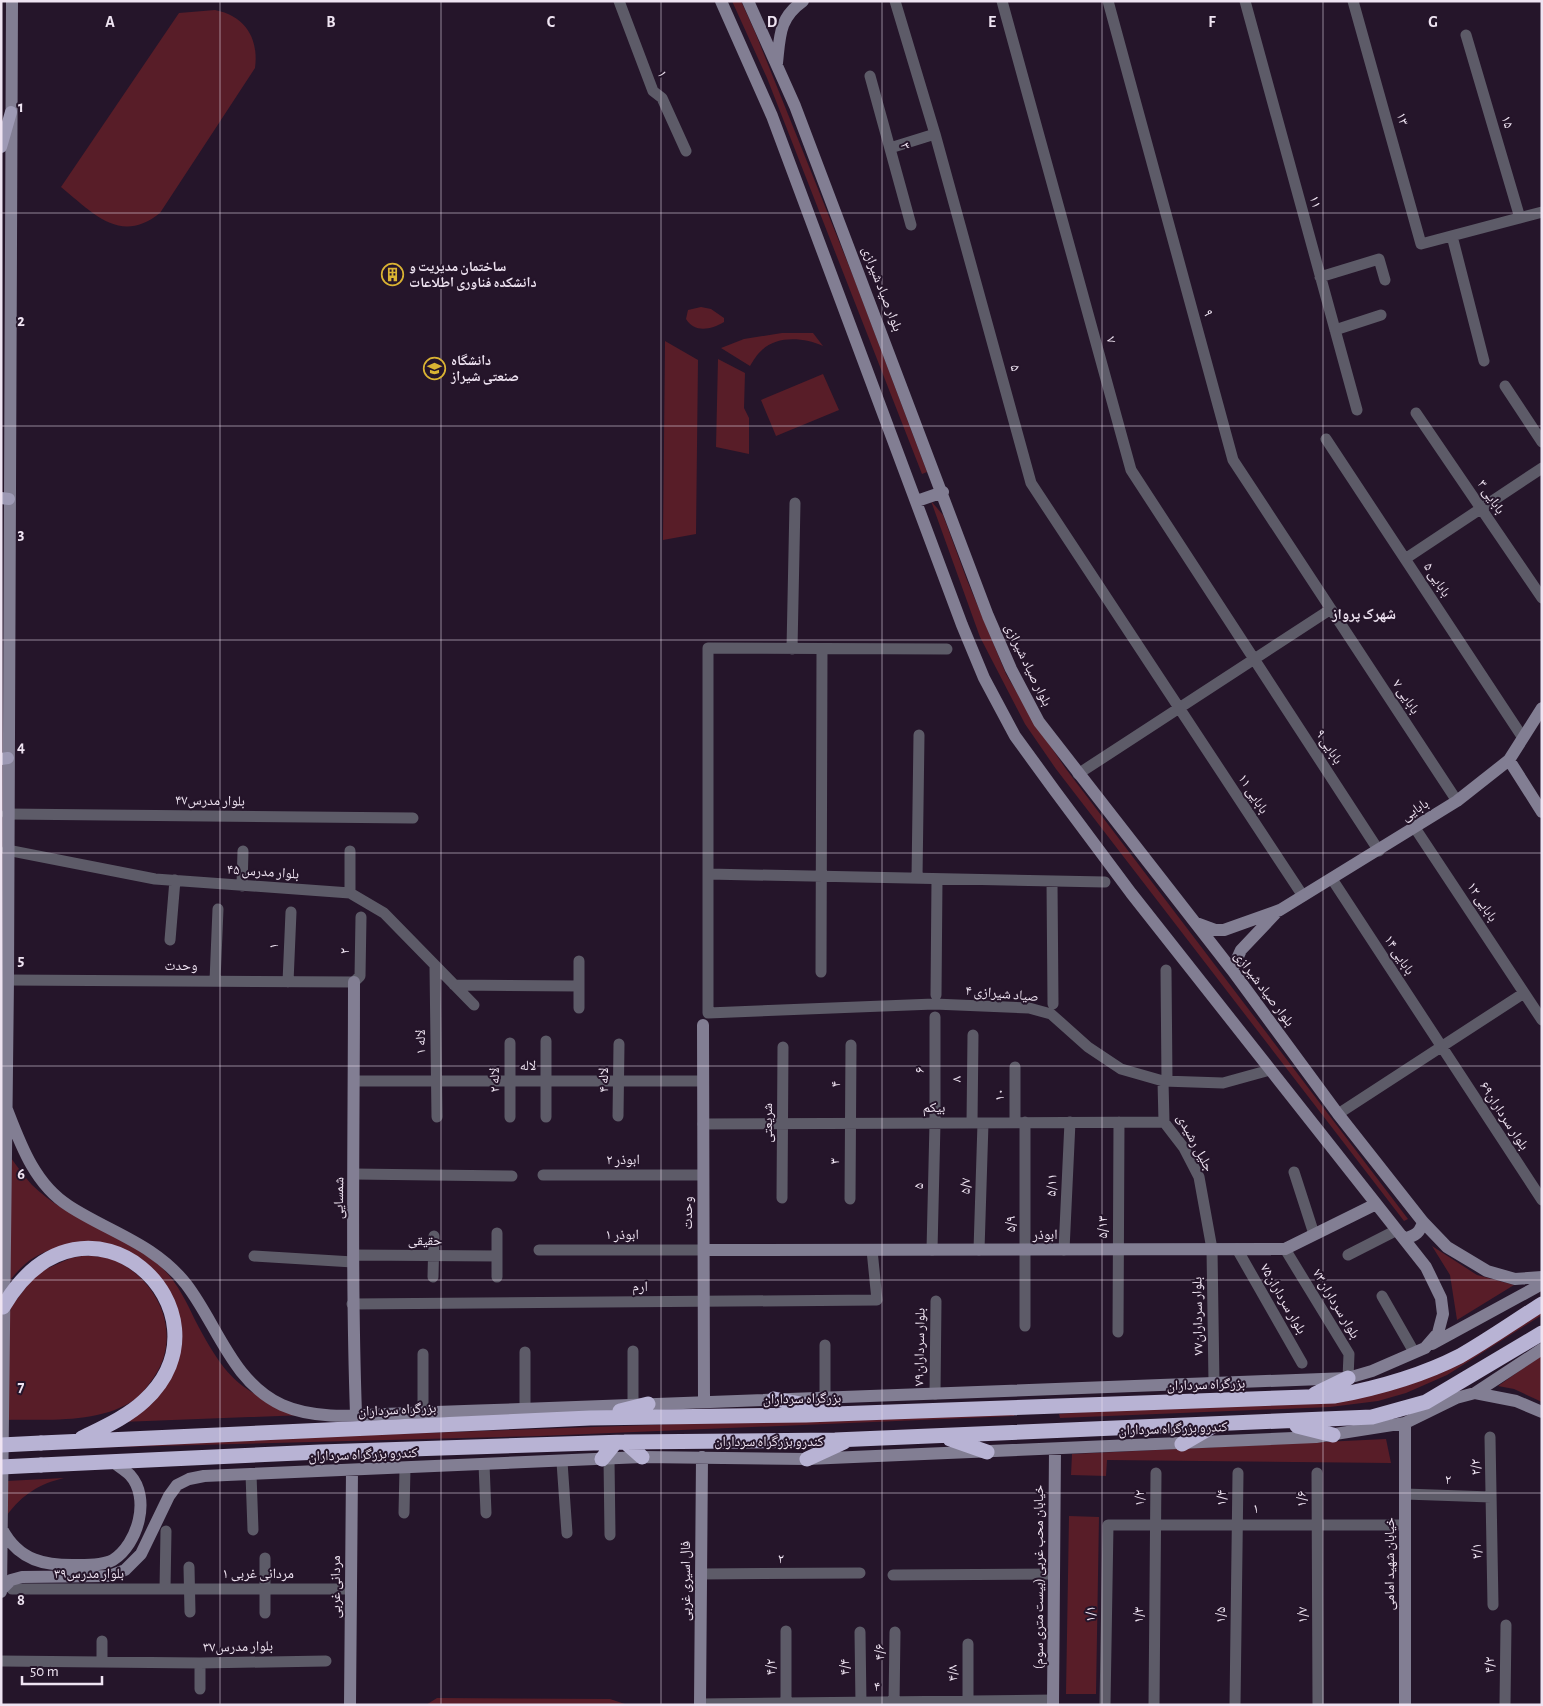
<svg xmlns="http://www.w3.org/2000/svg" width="1543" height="1706" font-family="'Alegreya Sans','Noto Naskh Arabic',sans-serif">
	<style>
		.green { fill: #581d28 }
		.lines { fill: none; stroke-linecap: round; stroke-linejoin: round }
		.street { stroke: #5d5b68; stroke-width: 11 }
		.secondary { stroke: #827e93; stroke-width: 12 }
		.primary { stroke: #9e9ab5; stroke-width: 12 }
		.highway { stroke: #b8b3d4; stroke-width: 15 }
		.highway-bridge { stroke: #b8b3d4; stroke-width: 15 }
		.grid { fill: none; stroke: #efe4f2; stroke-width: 1; stroke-opacity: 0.55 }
		.labels { text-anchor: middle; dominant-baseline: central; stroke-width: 4; stroke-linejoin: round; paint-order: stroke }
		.street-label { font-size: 14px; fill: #efe4f2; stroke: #25152a }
		.poi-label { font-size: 14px; font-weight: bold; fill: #efe4f2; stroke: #25152a; text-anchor: start }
		.neighbourhood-label { font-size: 15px; font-weight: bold; fill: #efe4f2; stroke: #25152a }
		.grid-label { font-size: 16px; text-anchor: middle; font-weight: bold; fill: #efe4f2; stroke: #25152a; stroke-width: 4; stroke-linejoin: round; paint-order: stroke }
	</style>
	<rect width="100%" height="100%" fill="#25152a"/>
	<path class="green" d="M732 1H741L755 32 855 281 927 472 922 474 767 78Z
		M215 10C245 16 259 38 255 68L160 213C120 245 93 213 61 187L179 13Z
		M701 307 711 309 724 318V322C710 330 695 333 686 319L688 310Z
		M782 333H813L823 346C805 338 778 335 762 350 757 354 753 361 750 366L721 348 744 339Z
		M665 341 698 360 696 534 663 540Z
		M718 359 745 373 744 408 749 418V454L716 447Z
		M823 374 839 410 776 436 761 400Z
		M931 501 943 515 967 580 1006 674 1034 722 1066 769 1408 1219 1404 1221 1056 769 1025 724 980 637Z
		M9 1155C16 1165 24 1176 32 1185 68 1220 122 1233 160 1266 176 1280 186 1301 195 1320 227 1381 240 1392 305 1415L121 1422C130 1416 142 1411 150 1403 163 1392 170 1378 175 1362 203 1277 108 1215 35 1257 24 1263 15 1274 8 1283Z
		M1432 1246 1477 1275 1514 1285 1457 1320 1450 1275Z
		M82 1256C94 1256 105 1256 116 1261 159 1281 183 1335 154 1377 147 1387 141 1396 131 1402 95 1424 45 1419 4 1420L5 1335 11 1307 37 1273 71 1258Z
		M1542 1310V1315L1447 1375 1406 1393 1378 1401 1330 1407 1060 1418 1059 1414 1143 1407 1355 1399Z
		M1542 1355V1402L1514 1389 1498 1386Z
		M1015 1412 1014 1416 540 1436 41 1449 199 1441Z
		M1386 1439 1391 1463 1107 1460 1106 1476 1071 1475 1072 1454Z
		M64 1478C39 1484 23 1494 7 1515V1481Z
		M1069 1516 1099 1517 1096 1694H1066Z
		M437 1698 610 1699 628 1705H426Z"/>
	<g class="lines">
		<path class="street" d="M619 1 653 91 662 98 686 151
			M895 1 935 134 1031 483 1303 896
			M1002 1 1131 470 1379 851
			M1108 1 1233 460 1457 801
			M1245 1 1357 410
			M1353 1 1421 244 1542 212
			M1466 35 1520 218
			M870 76 911 225
			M890 148 935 134
			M1452 236 1484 361
			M1320 277 1379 259 1385 280
			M1335 330 1381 315
			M1505 386 1542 442
			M1416 413 1542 598
			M1326 439 1523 738
			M1405 559 1542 468
			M792 649 795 503
			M947 649 708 648V1013L934 1004 1029 1008 1051 1014 1088 1047 1121 1069 1163 1081 1223 1083 1270 1070
			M1078 774 1331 609
			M7 814 413 818
			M1415 828 1542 1020
			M7 850 155 879 350 893 384 913 474 1005
			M708 874 1105 882
			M917 878 919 735
			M1332 879 1542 1200
			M1052 881 1053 1004
			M242 886 243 851
			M350 893V851
			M170 940 175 880
			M579 961V1008
			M435 967 437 1117
			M1166 970 1167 1081
			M821 972 822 649
			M8 980 354 982 360 976 361 917
			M215 981 218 909
			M288 982 291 912
			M454 985 579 986
			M936 995 937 879
			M546 1041V1117
			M510 1043V1117
			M354 1081H703
			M1163 1081 1164 1122 1184 1148 1199 1177 1212 1249 1214 1383
			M1338 1114 1524 993
			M618 1116 619 1044
			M1025 1122V1326
			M972 1123 973 1035
			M1015 1123V1067
			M703 1124 1164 1122
			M1294 1172 1314 1234
			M354 1174 512 1176
			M543 1175H703
			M782 1198 783 1047
			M850 1199 851 1045
			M497 1233V1277
			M1237 1249 1302 1363
			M1285 1249 1349 1354 1348 1378
			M539 1250H704
			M932 1250 935 1123V1017
			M979 1250 983 1123
			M1064 1250 1070 1122
			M353 1255 497 1256
			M1348 1255 1397 1230
			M254 1256 353 1262
			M433 1277 434 1236
			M1382 1296 1414 1352
			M352 1304 877 1300 872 1250
			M1118 1332 1119 1122
			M825 1345V1398
			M935 1394 936 1301
			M633 1405V1351
			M525 1409V1352
			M423 1412V1354
			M1490 1437 1493 1605
			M609 1459 610 1535
			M562 1462 567 1533
			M484 1464 486 1513
			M1317 1473 1318 1705
			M251 1474 253 1530
			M1405 1494 1491 1497
			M404 1513 405 1468
			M265 1558V1613
			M189 1567 190 1612
			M701 1574 860 1573
			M893 1575 1054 1574
			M12 1589H351
			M165 1589 166 1531
			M860 1632 861 1705
			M102 1641V1662
			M968 1644V1705
			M1 1661 200 1663 326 1661
			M200 1663V1689
			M700 1704 1053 1700
			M786 1705V1631
			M894 1705 895 1632
			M1105 1705 1108 1525H1405
			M1154 1705 1156 1473
			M1235 1705 1238 1473
			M1505 1705 1506 1625"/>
		<path class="secondary" d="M748 1 795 106 988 616 1011 669 1039 722 1232 970 1338 1114 1423 1222 1447 1247 1487 1271 1515 1279 1542 1277
			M777 63C780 35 779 18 803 1
			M917 501 943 492
			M1509 760 1542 812
			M1196 923 1215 930H1224L1280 910 1457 801 1509 760 1542 708
			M1232 970 1241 950 1276 913
			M354 982C354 1126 351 1270 356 1414
			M703 1025 704 1402
			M6 1107C20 1143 34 1184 69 1206 109 1232 155 1244 186 1284 217 1324 232 1382 282 1405 320 1422 368 1414 408 1413 455 1411 502 1410 549 1408 816 1398 1082 1387 1348 1378L1372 1371 1425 1348 1438 1333 1443 1314 1441 1298 1426 1267 1131 893 1055 791 1015 736 984 678 962 625 772 116 721 1
			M1405 1238C1416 1236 1420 1232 1423 1222
			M704 1250 1285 1249 1376 1204
			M1432 1344 1542 1284
			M1475 1393 1542 1349
			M1405 1423V1705
			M2 1529C19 1561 45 1566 79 1565 90 1565 104 1565 113 1560 138 1544 151 1498 130 1475 125 1470 118 1466 112 1461
			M1 1590 11 1580 22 1577 109 1576 125 1570 141 1554 169 1496 177 1485 189 1479 204 1476 642 1457 807 1459 1316 1437 1405 1423 1456 1398 1475 1393 1516 1401 1542 1412
			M1 1592 8 980 12 1
			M350 1705 352 1470
			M700 1705 702 1457
			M1053 1705 1055 1449"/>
		<path class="primary" d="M1 147 11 112
			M1 498 9 499
			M1 759 8 758"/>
		<path class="highway" d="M3 1307C86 1166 241 1312 144 1401 127 1417 102 1428 82 1438
			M1315 1394 1348 1378
			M774 1399 822 1408
			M620 1411 648 1404
			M1297 1426 1333 1435
			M950 1439 987 1452
			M625 1442 642 1457
			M41 1443 590 1418 806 1415 1335 1396C1378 1388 1421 1376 1460 1356 1488 1340 1515 1321 1542 1304
			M1182 1444 1213 1426
			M602 1459 615 1443
			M807 1459 844 1442
			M41 1465 320 1452 625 1442 835 1440 1372 1417 1426 1402 1542 1333"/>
		<path class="highway-bridge" d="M1 1445 41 1443
			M1 1467 41 1465"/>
	</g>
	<path class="grid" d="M220 1V1705M441 1V1705M661 1V1705M882 1V1705M1102 1V1705M1323 1V1705M1 213H1542M1 426H1542M1 640H1542M1 853H1542M1 1066H1542M1 1280H1542M1 1493H1542"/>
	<defs>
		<symbol id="building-ring" viewBox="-11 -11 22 22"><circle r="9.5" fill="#25152a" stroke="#dab333" stroke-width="1.5"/><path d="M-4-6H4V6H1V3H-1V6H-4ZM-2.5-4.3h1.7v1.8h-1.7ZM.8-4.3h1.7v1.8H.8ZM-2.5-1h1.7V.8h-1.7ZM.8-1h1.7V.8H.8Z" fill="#dab333"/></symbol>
		<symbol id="university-ring" viewBox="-11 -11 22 22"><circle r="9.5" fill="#25152a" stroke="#dab333" stroke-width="1.5"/><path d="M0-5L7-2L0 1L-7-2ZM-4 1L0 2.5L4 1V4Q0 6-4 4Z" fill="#dab333"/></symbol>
	</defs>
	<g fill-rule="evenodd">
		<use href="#building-ring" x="380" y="262" width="25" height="25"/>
		<use href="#university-ring" x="422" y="356" width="25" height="25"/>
	</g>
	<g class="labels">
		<g class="street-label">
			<text transform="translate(662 74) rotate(69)">۱</text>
			<text transform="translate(1402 119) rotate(74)">۱۳</text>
			<text transform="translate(1507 122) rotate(73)">۱۵</text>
			<text transform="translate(905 146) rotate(75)">۳</text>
			<text transform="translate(1315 202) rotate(75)">۱۱</text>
			<text transform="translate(882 289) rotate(69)">بلوار صیاد شیرازی</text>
			<text transform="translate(1208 313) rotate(75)">۹</text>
			<text transform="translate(1111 340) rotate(75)">۷</text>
			<text transform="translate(1015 368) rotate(75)">۵</text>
			<text transform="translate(1491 497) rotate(56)">بابایی ۳</text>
			<text transform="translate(1437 580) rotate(57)">بابایی ۵</text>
			<text transform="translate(1028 665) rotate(64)">بلوار صیاد شیرازی</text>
			<text transform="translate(1406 697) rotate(57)">بابایی ۷</text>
			<text transform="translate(1329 747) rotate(57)">بابایی ۹</text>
			<text transform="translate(1253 794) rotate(57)">بابایی ۱۱</text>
			<text transform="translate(210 801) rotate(1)">بلوار مدرس۴۷</text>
			<text transform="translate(1415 810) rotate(-32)">بابایی</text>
			<text transform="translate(263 872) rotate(4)">۴۵ بلوار مدرس</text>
			<text transform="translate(1482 902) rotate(57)">بابایی ۱۲</text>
			<text transform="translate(274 946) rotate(-88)">۱</text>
			<text transform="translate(345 951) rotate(-89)">۲</text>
			<text transform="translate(1399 955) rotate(57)">بابایی ۱۴</text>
			<text x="181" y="966">وحدت</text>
			<text transform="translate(1264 989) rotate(53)">بلوار صیاد شیرازی</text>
			<text transform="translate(1002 994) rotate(5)">صیاد شیرازی ۴</text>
			<text transform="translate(421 1042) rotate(-91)">لاله ۱</text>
			<text x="528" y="1066">لاله</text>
			<text transform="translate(920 1070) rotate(-91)">۶</text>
			<text transform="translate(957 1079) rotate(-90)">۸</text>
			<text transform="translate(495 1080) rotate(-91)">لاله ۲</text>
			<text transform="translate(604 1080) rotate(-90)">لاله ۴</text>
			<text transform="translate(836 1084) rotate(-90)">۴</text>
			<text transform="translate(1000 1095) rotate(-90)">۱۰</text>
			<text x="934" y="1108">بیکم</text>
			<text transform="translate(1504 1116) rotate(57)">بلوار سرداران۶۹</text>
			<text transform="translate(768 1123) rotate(-90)">شریعتی</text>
			<text transform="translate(1195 1143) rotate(62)">جلیل رشیدی</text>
			<text x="623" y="1160">ابوذر ۲</text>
			<text transform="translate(835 1161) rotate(-90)">۳</text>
			<text transform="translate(1052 1185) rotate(-87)">۵/۱۱</text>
			<text transform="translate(919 1186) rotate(-88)">۵</text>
			<text transform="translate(966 1186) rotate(-89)">۵/۷</text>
			<text transform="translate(339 1198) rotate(-89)">شمسایی</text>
			<text transform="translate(688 1213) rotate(-90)">وحدت</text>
			<text transform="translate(1011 1224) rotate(-90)">۵/۹</text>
			<text transform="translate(1103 1227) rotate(-90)">۵/۱۳</text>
			<text x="622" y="1235">ابوذر ۱</text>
			<text x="1045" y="1235">ابوذر</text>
			<text x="425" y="1241">حقیقی</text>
			<text x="640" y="1287">ارم</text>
			<text transform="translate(1283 1299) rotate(60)">بلوار سرداران۷۵</text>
			<text transform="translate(1336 1304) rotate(59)">بلوار سرداران۷۳</text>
			<text transform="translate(1198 1316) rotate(-91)">بلوار سرداران۷۷</text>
			<text transform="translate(920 1347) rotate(-89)">بلوار سرداران۷۹</text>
			<text transform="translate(1206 1385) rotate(-2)">بزرگراه سرداران</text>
			<text transform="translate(802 1399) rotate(-1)">بزرگراه سرداران</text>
			<text transform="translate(397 1410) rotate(-3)">بزرگراه سرداران</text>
			<text transform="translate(1173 1429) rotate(-2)">کندرو بزرگراه سرداران</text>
			<text x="769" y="1442">کندرو بزرگراه سرداران</text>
			<text transform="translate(363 1455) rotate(-2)">کندرو بزرگراه سرداران</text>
			<text transform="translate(1476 1467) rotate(-91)">۲/۲</text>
			<text transform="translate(1448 1480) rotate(2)">۲</text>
			<text transform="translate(1140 1498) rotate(-88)">۱/۲</text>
			<text transform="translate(1222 1498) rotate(-89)">۱/۴</text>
			<text transform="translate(1302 1499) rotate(-90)">۱/۶</text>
			<text x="1256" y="1509">۱</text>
			<text transform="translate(1477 1551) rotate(-91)">۲/۱</text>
			<text x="781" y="1559">۲</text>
			<text transform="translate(1390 1564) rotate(-90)">خیابان شهید امامی</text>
			<text x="89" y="1574">بلوار مدرس۳۹</text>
			<text x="258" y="1574">مردانی غربی ۱</text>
			<text transform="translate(1039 1577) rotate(-90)">خیابان محب غربی (بیست متری سوم)</text>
			<text transform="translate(686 1581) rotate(-90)">فال اسیری غربی</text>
			<text transform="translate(336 1587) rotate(-90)">مردانی غربی</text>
			<text transform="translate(1091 1614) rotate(-89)">۱/۱</text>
			<text transform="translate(1139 1615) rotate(-90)">۱/۳</text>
			<text transform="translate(1221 1615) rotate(-90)">۱/۵</text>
			<text transform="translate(1303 1615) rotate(-90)">۱/۷</text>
			<text transform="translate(238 1647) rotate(-1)">بلوار مدرس۳۷</text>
			<text transform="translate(880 1652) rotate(-90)">۴/۶</text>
			<text transform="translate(1490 1665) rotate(-89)">۴/۲</text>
			<text transform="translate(771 1667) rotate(-90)">۴/۲</text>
			<text transform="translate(845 1667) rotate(-90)">۴/۴</text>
			<text transform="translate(953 1673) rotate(-91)">۴/۸</text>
			<text transform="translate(877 1687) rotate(-1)">۴</text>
		</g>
		<g class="poi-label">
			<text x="409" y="267">ساختمان مدیریت و<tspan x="409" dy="16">دانشکده فناوری اطلاعات</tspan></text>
			<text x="451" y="361">دانشگاه<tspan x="451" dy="16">صنعتی شیراز</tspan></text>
		</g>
		<g class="neighbourhood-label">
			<text x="1364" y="614">شهرک پرواز</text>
		</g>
	</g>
	<g class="grid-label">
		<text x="110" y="27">A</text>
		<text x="331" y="27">B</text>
		<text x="551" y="27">C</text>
		<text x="772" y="27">D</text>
		<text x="992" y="27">E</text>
		<text x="1212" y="27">F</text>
		<text x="1433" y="27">G</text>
		<text x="21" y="112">1</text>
		<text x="21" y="326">2</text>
		<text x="21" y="539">3</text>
		<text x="21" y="752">4</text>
		<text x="21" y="965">5</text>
		<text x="21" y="1179">6</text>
		<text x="21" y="1392">7</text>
		<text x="21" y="1605">8</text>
	</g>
	<rect width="1543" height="1706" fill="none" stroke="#efe4f2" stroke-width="5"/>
	<path d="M22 1676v8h80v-8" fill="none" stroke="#efe4f2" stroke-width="2.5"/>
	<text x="30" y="1676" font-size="15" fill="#efe4f2" stroke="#25152a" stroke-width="4" paint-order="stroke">50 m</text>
</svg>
